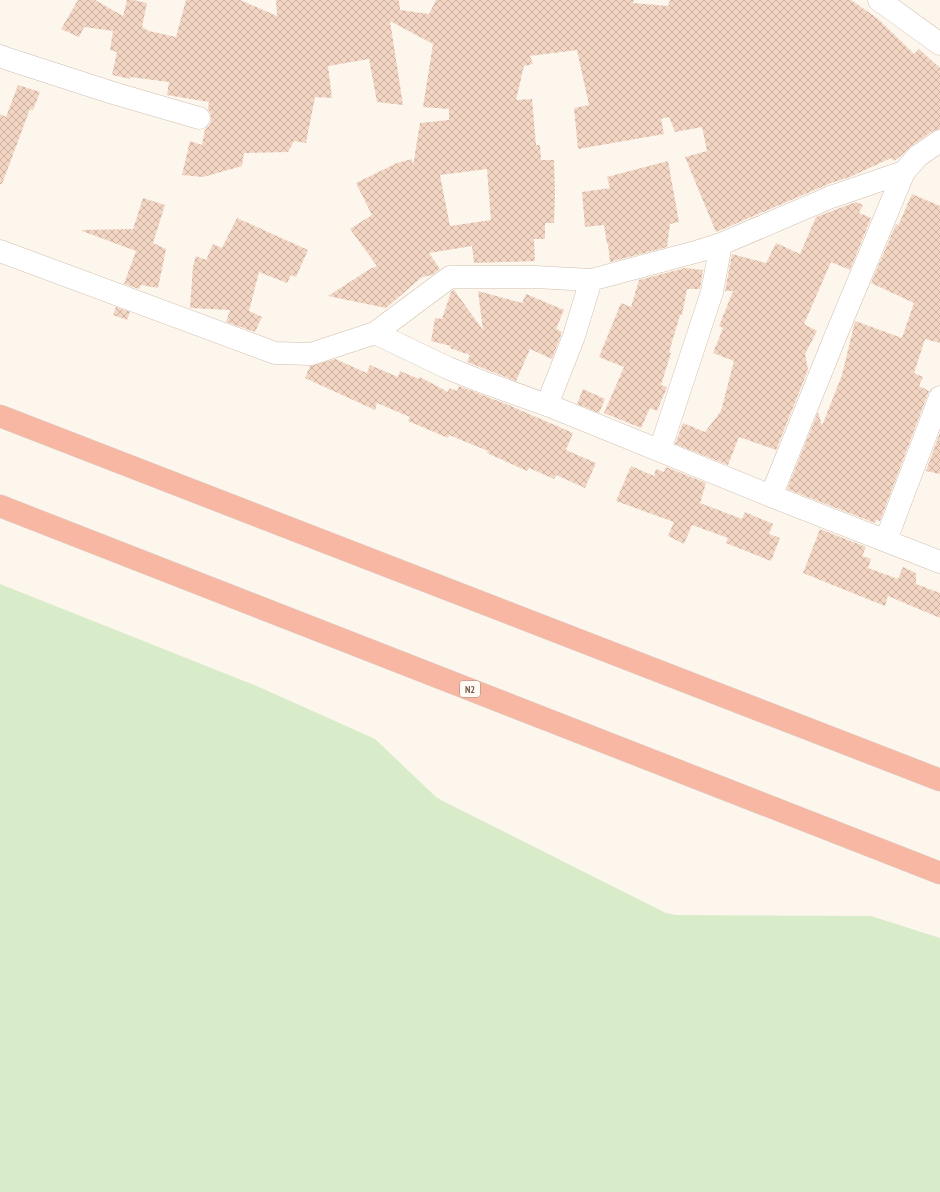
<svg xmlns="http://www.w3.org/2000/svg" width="940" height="1192" font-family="'PT Sans Narrow',sans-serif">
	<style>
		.grass { fill: #d8ecc9 }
		.building { fill: url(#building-cross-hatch); fill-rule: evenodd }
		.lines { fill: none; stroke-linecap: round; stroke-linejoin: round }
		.minor-casing { stroke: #d1beb0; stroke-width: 23 }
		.secondary-casing { stroke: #d6c0b0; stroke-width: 23 }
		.motorway-casing { stroke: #dad1cd; stroke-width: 23 }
		.minor { stroke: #fff; stroke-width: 22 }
		.secondary { stroke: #fff; stroke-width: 22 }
		.motorway { stroke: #f7b7a3; stroke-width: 22 }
		.labels { text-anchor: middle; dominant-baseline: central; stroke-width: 3.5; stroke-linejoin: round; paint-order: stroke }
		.shield { fill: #fffaf3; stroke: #a28b7f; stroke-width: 1 }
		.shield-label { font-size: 10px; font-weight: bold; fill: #7a5c4d }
	</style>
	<defs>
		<pattern id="building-cross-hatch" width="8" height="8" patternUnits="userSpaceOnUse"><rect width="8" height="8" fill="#f3d5c3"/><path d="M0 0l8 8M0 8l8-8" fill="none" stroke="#cab0a1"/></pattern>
	</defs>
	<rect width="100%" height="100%" fill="#fdf6ec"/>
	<path class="grass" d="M0 584 259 687 375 739 436 797 443 801 666 913 676 915 871 916 940 938V1192H0Z"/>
	<path class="building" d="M78 0H95L123 16 127 0H133L147 3 142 27 149 31 176 37 186 0H240L277 16 276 0H399L400 10 429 14 436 0H634L633 3 668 6 670 0H851L877 18 914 54 919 49 940 68V129L933 131 911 146 902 155 894 161 891 158 850 177 831 183 716 232 685 157 707 151 702 127 675 132 669 117 661 119 664 134 578 149 574 108 589 105 577 50 530 56 533 64 524 66 516 100 532 99 536 145H540L541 160H554L555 193 554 223H545V239H534L535 261 474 263 472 246 429 253 440 269 432 275 422 277 386 308 328 296 370 269 377 266 350 229 372 215 356 183 397 163 412 159 413 166 420 123 449 120V109L423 107 433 44 390 21 403 105 377 102 369 59 328 66 332 98 315 97 306 143 294 141 288 152 244 153 242 166 203 177 182 175 190 141 202 145 205 129 208 127 211 122V115L208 109 209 102 167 95 169 82 130 77V79L112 75 117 52 110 50 113 31 84 27 79 37 61 29ZM487 169 491 220 450 226 440 175Z
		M18 85 40 92 33 110 30 109 2 184H0V114L6 117Z
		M668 161 679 222 670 224 667 247 610 262 608 244H607L604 225 585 227 582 192 610 188 607 177Z
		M912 194 940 206V343L925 339 914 373 923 377 919 386 929 391 880 521 876 520 875 523 787 489 818 412 822 426 842 375 855 321 902 338 914 303 871 283 896 224 898 226Z
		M143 198 165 205 153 243 166 249 158 288 141 285 139 289 124 284 136 251 82 231V230L133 229Z
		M856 202 863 205 859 213 871 218 850 270 831 262 804 324 817 331 805 354 808 370 776 450 739 437 728 465 675 444 683 423 705 432 721 411 734 361 713 353 723 328 719 326 733 291H725L732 254 766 263 776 243 800 254 816 217Z
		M237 218 308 250 296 277 291 275 287 283 259 272 249 311 262 317 255 332 226 322 230 310 190 308 193 266 196 256 206 260 213 244 222 248Z
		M685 268 703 270 700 289H687L682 315H680L669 352 671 353 661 385 667 387 657 411 650 408 641 428 604 413 624 367 599 357 621 303 631 307 639 280Z
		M454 290 483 330 478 291 522 303 526 294 564 310 556 329 562 332 552 359 530 349 516 381 467 362 470 355 450 348 451 346 431 341 435 318 442 319 451 292Z
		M116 307 130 312 127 320 113 315Z
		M335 359 367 373 370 365 398 377 400 371 419 379 420 377 448 392 449 388 457 391 459 386 506 404 573 433 566 450 596 463 585 488 556 475 554 479 529 468 527 471 487 453 488 451 449 435 448 438 408 421 410 417 377 403 375 410 305 378 310 366Z
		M583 389 605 399 599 413 577 404Z
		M940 432V474L926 471Z
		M631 466 654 476 656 469 664 472 666 467 706 483 700 503 742 519 745 512 773 524 769 534 780 538 771 561 726 543 728 538 692 525 684 544 668 536 674 522 616 501Z
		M820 529 866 547 862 556 871 559 868 568 898 579 903 567 916 573V584L940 593V618L888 596 885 606 803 573Z"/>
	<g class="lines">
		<defs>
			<path id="minor" d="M0 56 8 59 113 93 199 118
				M0 251 275 353 311 354 375 333 450 277H535L591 280 699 251 721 244 831 197 904 172 918 156 940 141
				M375 333 448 368 480 381 555 408 771 496 940 562
				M547 405 574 336 591 280
				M660 450 712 292 721 244
				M771 496 836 335 904 172
				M886 540 940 397"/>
			<path id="secondary" d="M879 0 940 44"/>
			<path id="motorway" d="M0 416 940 780
				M0 506 940 873"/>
		</defs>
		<use href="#minor" class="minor-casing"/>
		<use href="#secondary" class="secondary-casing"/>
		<use href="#motorway" class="motorway-casing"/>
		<use href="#minor" class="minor"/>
		<use href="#secondary" class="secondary"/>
		<use href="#motorway" class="motorway"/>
	</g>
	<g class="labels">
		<rect class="shield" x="460" y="681" width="20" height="16" rx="3"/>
		<g class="shield-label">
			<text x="470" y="689">N2</text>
		</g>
	</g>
</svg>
